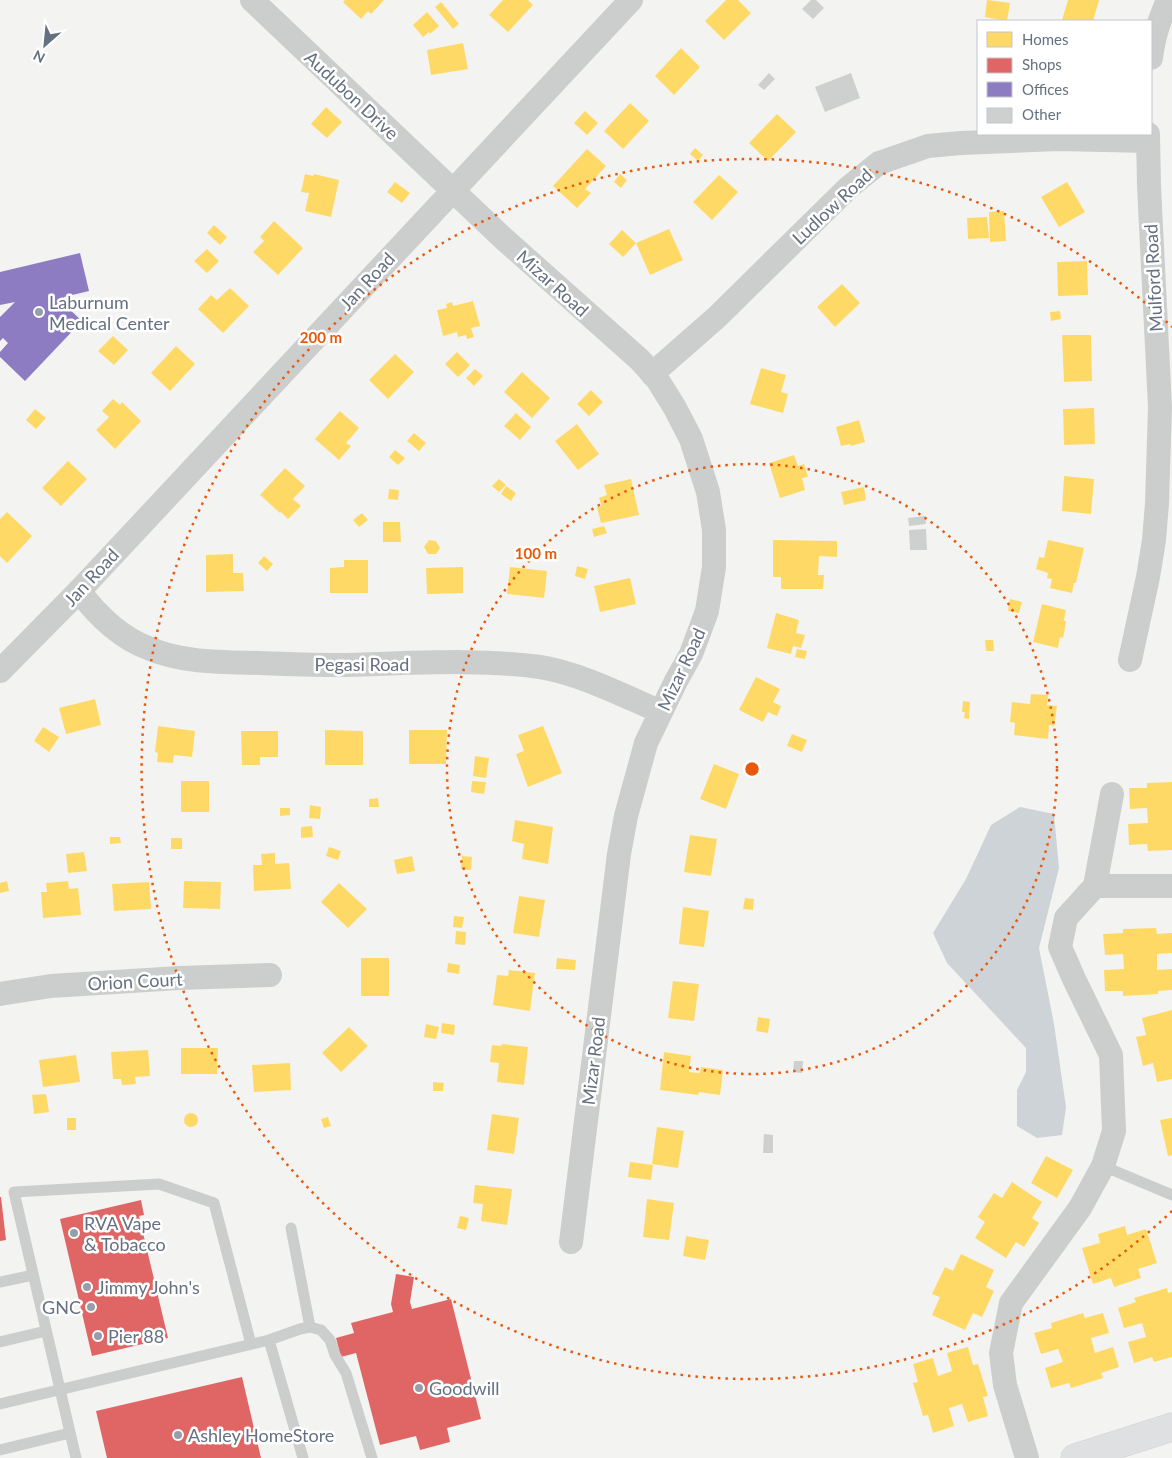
<svg xmlns="http://www.w3.org/2000/svg" width="1172" height="1458" font-family="Lato,sans-serif">
	<style>
		.water { fill: #cdd3d7 }
		.homes { fill: #ffd966 }
		.shops { fill: #e06666 }
		.offices { fill: #8e7cc3 }
		.building { fill: #cecfcf }
		.lines { fill: none; stroke-linecap: round; stroke-linejoin: round }
		.secondary-casing { stroke: #cfd0d0; stroke-width: 29 }
		.lane { stroke: #cccdcd; stroke-width: 11 }
		.street { stroke: #cccdcd; stroke-width: 24 }
		.secondary { stroke: #dfe0e1; stroke-width: 28 }
		.ring { fill: none; stroke: #e8590c; stroke-width: 2.5; stroke-dasharray: 2.5 5 }
		.poi-dot { fill: #979ea9; stroke: #fff; stroke-width: 2 }
		.labels { text-anchor: middle; dominant-baseline: central; stroke-width: 5; stroke-linejoin: round; paint-order: stroke }
		.street-label { font-size: 18px; fill: #657081; stroke: #fff }
		.poi-label { font-size: 18px; fill: #657081; stroke: #fff; text-anchor: start }
		.centre { fill: #e8590c; stroke: #fff; stroke-width: 2.5 }
		.ring-label { font-size: 15px; text-anchor: middle; font-weight: bold; fill: #e8590c; stroke: #fff; stroke-width: 5; stroke-linejoin: round; paint-order: stroke }
	</style>
	<rect width="100%" height="100%" fill="#f3f4f2"/>
	<path class="water" d="M1020 807 1054 814 1059 868 1039 948 1054 1024 1066 1107 1062 1135 1037 1138 1017 1126V1090L1026 1072V1048L947 963 933 933 966 879 991 825Z"/>
	<path class="homes" d="M345 0H384L371 14 368 11 361 19 343 2Z
		M503 0H528L533 5 508 32 489 15Z
		M726 0H738L751 13 724 40 705 21Z
		M987 0 1010 3 1007 21 985 17Z
		M1068 0H1099L1093 21H1067L1062 20Z
		M441 2 459 24 453 29 435 7Z
		M427 12 439 26 430 34 429 32 423 37 413 25Z
		M463 43 468 69 431 75 427 50Z
		M681 48 700 67 674 95 655 76Z
		M630 103 649 121 623 149 604 131Z
		M326 107 342 122 327 138 311 124Z
		M585 111 598 123 587 135 574 123Z
		M777 114 796 132 768 161 749 143Z
		M695 148 703 155 698 161 690 154Z
		M587 149 606 166 585 189 591 193 577 208 553 186Z
		M305 174 313 176 314 174 339 180 331 217 305 211 309 193 301 192Z
		M620 174 627 180 621 188 614 182Z
		M719 175 738 192 712 220 693 202Z
		M395 182 410 193 402 203 387 192Z
		M1067 182 1085 212 1059 227 1041 197Z
		M1004 211 1006 241 990 242 989 212Z
		M987 217 989 238 968 239 967 218Z
		M274 221 303 248 278 275 253 252 264 241 260 237Z
		M214 225 227 237 220 245 207 233Z
		M669 229 683 260 650 275 636 243Z
		M622 230 636 243 623 257 609 244Z
		M207 249 219 261 207 273 194 261Z
		M1087 261 1088 295 1058 296 1057 262Z
		M842 284 860 303 835 327 817 307Z
		M230 288 249 306 223 333 198 309 211 295 217 300Z
		M473 301 480 326 471 328 474 337 467 339 466 335 458 337 457 332 443 336 437 310 447 308 446 304 452 302 453 306Z
		M1060 311 1061 319 1051 321 1050 312Z
		M1062 335H1091L1092 381 1064 382Z
		M113 336 128 350 114 365 98 351Z
		M176 346 195 364 170 391 151 373Z
		M457 352 470 365 458 377 445 364Z
		M395 354 414 372 388 399 369 380Z
		M761 368 786 375 781 392 788 394 783 413 750 404Z
		M475 369 483 376 474 386 466 378Z
		M522 372 550 398 532 418 504 392Z
		M591 390 603 402 589 416 577 404Z
		M113 399 120 405 122 402 141 421 115 449 96 430 109 417 102 411Z
		M1094 408 1095 444 1064 445 1063 409Z
		M35 409 46 418 36 429 26 420Z
		M340 411 359 428 346 443 351 446 339 460 315 439Z
		M516 413 531 427 520 440 504 426Z
		M859 420 865 442 851 446 850 444 841 446 836 427Z
		M577 424 599 454 578 470 555 441Z
		M414 433 426 443 419 451 407 441Z
		M395 450 405 458 398 465 389 457Z
		M794 455 798 466 804 464 808 477 802 478 805 490 780 498 769 463Z
		M68 461 87 479 61 506 42 488Z
		M285 468 305 486 293 499 301 506 288 519 281 512 280 513 260 495Z
		M1064 476 1094 479 1091 514 1062 511Z
		M499 479 506 485 499 492 492 486Z
		M631 479 639 515 601 523 597 507H602L599 498 607 495 604 485Z
		M506 486 516 493 511 501 501 494Z
		M864 487 866 500 844 505 841 492Z
		M389 489 399 490 398 500 388 499Z
		M7 512 32 536 7 563 0 556V519Z
		M362 513 368 520 359 527 353 520Z
		M383 522H400L401 542H383Z
		M604 526 607 533 594 537 592 529Z
		M429 540 436 541 440 548 436 554H428L424 547Z
		M773 540 837 541V557L819 556 818 575H824L823 589H781V577H773Z
		M1048 540 1084 548 1076 583H1074L1072 593 1050 588 1052 579 1047 578 1048 573 1036 569 1039 557 1044 558Z
		M233 554V573H243L244 591 206 592V555Z
		M264 556 273 564 267 571 258 563Z
		M344 560H368V593H330V568L344 567Z
		M577 566 588 569 585 579 575 576Z
		M463 567V593L427 594 426 568Z
		M510 567 547 571 544 598 507 594Z
		M630 578 636 604 600 612 594 586Z
		M1010 599 1022 602 1019 613 1008 611Z
		M1042 604 1066 610 1064 620 1066 622 1063 638 1060 637 1058 648 1033 642Z
		M776 613 799 620 796 633 805 635 801 648 793 646 791 654 767 648Z
		M985 640H993L994 651H986Z
		M797 649 807 651 805 659 795 657Z
		M756 677 780 689 773 702 781 706 777 716 768 712 763 722 739 710Z
		M1031 694 1048 695 1047 705 1057 706 1054 726 1049 725 1048 739 1014 735 1015 723 1010 722 1012 702 1030 704Z
		M95 699 101 725 66 734 59 708Z
		M963 701 970 702 969 719 964 718 965 712H962Z
		M158 726 195 731 192 757 174 755 173 763 157 762 158 753 155 752Z
		M543 726 562 773 528 787 516 754 524 751 518 735Z
		M43 727 59 737 49 752 34 741Z
		M325 730 363 731V765H325Z
		M409 730H447L446 764H409Z
		M241 731H278V757H260V765H242Z
		M792 734 807 740 802 752 787 746Z
		M475 756 489 758 486 778 473 776Z
		M714 764 739 774 726 809 700 799Z
		M181 781H209V812H181Z
		M472 781 486 782 484 794 471 792Z
		M1172 782V850L1148 851 1147 844 1129 845 1128 824 1148 823 1147 808 1130 809 1129 788H1147V783Z
		M378 798 379 807H369V799Z
		M310 805 321 807 320 819 309 818Z
		M280 808H290V815L280 816Z
		M515 820 553 827 548 864 522 859 524 844 512 841Z
		M312 826 313 837 301 838V827Z
		M690 835 717 839 711 876 684 872Z
		M110 837H120L121 843 110 844Z
		M171 838H182V849H171Z
		M329 847 341 851 338 860 326 856Z
		M84 852 87 871 68 873 66 854Z
		M275 853V864L289 863 291 889 254 891 253 865H262L261 854Z
		M412 856 415 871 397 874 394 860Z
		M462 856 472 857 471 870 461 869Z
		M7 881 9 891 0 893V883Z
		M68 881 69 889 78 888 81 915 43 918 41 892H47L46 883Z
		M184 881 221 882 220 909 183 908Z
		M149 882 151 909 114 911 112 884Z
		M339 883 367 909 348 928 321 902Z
		M519 896 545 900 539 937 513 933Z
		M745 898 754 899 753 910 743 909Z
		M683 907 709 911 704 947 679 944Z
		M454 916 464 917 462 928 453 927Z
		M1156 928 1157 934 1172 933V953L1157 954V970L1172 969V990L1158 991V994L1123 996V991H1105L1104 970 1124 969 1123 954 1105 955 1103 934 1123 933V929Z
		M456 931 466 932 465 945 455 944Z
		M361 958H389V996H361Z
		M557 958 576 960 575 970 556 969Z
		M448 963 460 965 459 974 447 972Z
		M509 970 535 973 530 1011 493 1005 497 975 508 976Z
		M673 981 699 984 694 1021 668 1018Z
		M1172 1010V1079L1157 1082 1153 1063 1143 1066 1136 1037 1146 1035 1142 1018Z
		M758 1017 770 1019 768 1033 756 1031Z
		M442 1023 455 1025 454 1035 441 1033Z
		M426 1024 439 1027 436 1039 424 1037Z
		M349 1027 368 1046 341 1072 322 1053Z
		M502 1044 528 1047 524 1085 497 1082 499 1063 490 1062 492 1045 501 1046Z
		M181 1048H218L217 1074H181Z
		M148 1050 150 1076 135 1077 136 1084 122 1085 121 1079H113L111 1052Z
		M664 1052 691 1056 689 1072 700 1073 701 1067 723 1070 720 1095 699 1092 698 1095 660 1090Z
		M76 1055 80 1082 43 1087 39 1060Z
		M290 1063 291 1090 254 1092 252 1065Z
		M433 1082 444 1083 443 1091H433Z
		M46 1094 49 1112 34 1114 32 1095Z
		M184 1120a7 7 0 1 1 14 0a7 7 0 1 1-14 0Z
		M492 1114 519 1118 514 1154 487 1150Z
		M328 1117 331 1126 324 1128 321 1119Z
		M67 1118H76V1130H67Z
		M1172 1118V1155L1168 1156 1160 1120Z
		M657 1127 684 1131 678 1168 652 1164Z
		M1046 1156 1073 1170 1057 1198 1031 1183Z
		M630 1162 653 1165 651 1180 628 1177Z
		M1012 1182 1042 1202 1032 1218 1039 1223 1024 1247 1016 1242 1006 1258 975 1238 985 1222 978 1217 994 1193 1002 1198Z
		M475 1185 512 1189 507 1225 481 1221 483 1204 473 1203Z
		M647 1199 674 1203 669 1240 643 1237Z
		M460 1216 469 1218 466 1230 457 1228Z
		M1125 1226 1127 1235 1146 1229 1157 1263 1138 1269 1141 1278 1114 1287 1111 1278 1093 1284 1082 1248 1100 1243 1098 1234Z
		M686 1236 709 1240 705 1260 683 1256Z
		M961 1254 994 1270 986 1287 994 1291 982 1317 973 1313 965 1330 932 1315 940 1297 932 1294 945 1267 953 1271Z
		M1167 1288 1168 1293 1172 1292V1357L1154 1362 1152 1357 1134 1363 1128 1342 1146 1337 1142 1323 1124 1328 1118 1308 1136 1302 1134 1298Z
		M1083 1313 1085 1318 1103 1313 1109 1333 1091 1338 1095 1353 1113 1347 1119 1367 1101 1373 1103 1378 1071 1388 1069 1383 1051 1388 1045 1368 1063 1362 1058 1349 1041 1354 1034 1333 1052 1328 1051 1323Z
		M968 1347 973 1365 978 1364 988 1396 983 1397 988 1416 968 1422 962 1404 949 1408 954 1426 933 1433 928 1415 923 1416 913 1383 918 1382 913 1364 933 1358 938 1376 952 1371 947 1353Z"/>
	<path class="shops" d="M0 1197H1L6 1240 0 1241Z
		M141 1200 144 1215 139 1216 168 1338 92 1356 60 1219Z
		M396 1274 414 1277 410 1302 412 1309 451 1299 481 1419 447 1428 450 1442 420 1450 416 1436 380 1445 356 1353 341 1357 336 1338 354 1333 351 1323 393 1312 391 1304Z
		M242 1377 261 1458H107L96 1411Z"/>
	<path class="offices" d="M80 253 89 291 64 297 66 306 82 321 25 381 0 357V352L8 343 3 338 0 341V317L15 302 0 305V272Z"/>
	<path class="building" d="M811 0H816L824 8 813 19 802 9Z
		M769 73 775 79 764 90 758 85Z
		M851 73 860 98 825 112 815 87Z
		M925 516 926 524 909 526 908 518Z
		M926 529 927 550H910L909 530Z
		M794 1061H803L802 1073 793 1072Z
		M764 1134 773 1135V1153H763Z"/>
	<g class="lines">
		<defs>
			<path id="secondary" d="M1075 1458 1172 1427"/>
		</defs>
		<use href="#secondary" class="secondary-casing"/>
		<path class="lane" d="M1103 1166 1172 1195
			M291 1228 310 1327
			M0 1282 33 1275
			M269 1340 300 1329 310 1327 321 1330 330 1340 335 1355 346 1373 372 1458
			M0 1342 46 1331
			M0 1404 269 1340 303 1458
			M0 1450 70 1433
			M76 1458 14 1192 159 1184 214 1203 251 1344"/>
		<path class="street" d="M252 0 504 239 640 360 657 379 675 408 691 439 708 492 714 530V567L707 611 691 654 676 681 646 743 626 816 619 854 571 1242
			M1151 58C1153 39 1160 18 1168 0
			M652 374 717 317 848 188 879 163 928 146 961 143 1058 139 1148 141
			M79 591C97 615 119 637 148 648 182 663 223 662 260 663 285 664 310 665 336 665 402 664 474 658 540 667 579 673 624 696 661 712
			M1130 660 1148 577 1154 540 1157 503 1160 407 1149 186 1148 134
			M0 671 79 591 631 0
			M1095 886H1172
			M0 994 51 986 179 978 270 975
			M1027 1458 1005 1385 1001 1353 1011 1303 1080 1208 1103 1166 1114 1131 1111 1055 1074 979 1060 947 1066 918 1095 886 1112 794"/>
		<use href="#secondary" class="secondary"/>
	</g>
	<g class="ring">
		<circle cx="752" cy="769" r="305"/>
		<path d="M1172 1211A610 610 0 1 1 1172 327"/>
	</g>
	<g class="poi-dot">
		<circle cx="39" cy="312" r="5"/>
		<circle cx="74" cy="1233" r="5"/>
		<circle cx="87" cy="1287" r="5"/>
		<circle cx="91" cy="1307" r="5"/>
		<circle cx="98" cy="1336" r="5"/>
		<circle cx="419" cy="1388" r="5"/>
		<circle cx="178" cy="1435" r="5"/>
	</g>
	<g class="labels">
		<g class="street-label">
			<text transform="translate(352 95) rotate(43)">Audubon Drive</text>
			<text transform="translate(832 206) rotate(-43)">Ludlow Road</text>
			<text transform="translate(1153 278) rotate(-93)">Mulford Road</text>
			<text transform="translate(367 281) rotate(-47)">Jan Road</text>
			<text transform="translate(553 283) rotate(42)">Mizar Road</text>
			<text transform="translate(91 577) rotate(-47)">Jan Road</text>
			<text x="362" y="664">Pegasi Road</text>
			<text transform="translate(681 669) rotate(-65)">Mizar Road</text>
			<text transform="translate(135 981) rotate(-3)">Orion Court</text>
			<text transform="translate(593 1061) rotate(-83)">Mizar Road</text>
		</g>
		<g class="poi-label">
			<text x="49" y="302">Laburnum<tspan x="49" dy="21">Medical Center</tspan></text>
			<text x="84" y="1223">RVA Vape<tspan x="84" dy="21">&amp; Tobacco</tspan></text>
			<text x="97" y="1287">Jimmy John's</text>
			<text x="81" y="1307" text-anchor="end">GNC</text>
			<text x="108" y="1336">Pier 88</text>
			<text x="429" y="1388">Goodwill</text>
			<text x="188" y="1435">Ashley HomeStore</text>
		</g>
	</g>
	<circle cx="752" cy="769" r="8" class="centre"/>
	<g class="ring-label">
		<text x="321" y="343">200 m</text>
		<text x="536" y="559">100 m</text>
	</g>
	<rect x="977" y="20" width="175" height="115" fill="#ffffff" stroke="#c1c6cd"/>
	<rect x="987" y="32" width="25" height="15" fill="#ffd966" stroke="#c1c6cd"/>
	<text x="1022" y="45" font-size="15" fill="#657081">Homes</text>
	<rect x="987" y="58" width="25" height="15" fill="#e06666" stroke="#c1c6cd"/>
	<text x="1022" y="70" font-size="15" fill="#657081">Shops</text>
	<rect x="987" y="82" width="25" height="15" fill="#8e7cc3" stroke="#c1c6cd"/>
	<text x="1022" y="95" font-size="15" fill="#657081">Offices</text>
	<rect x="987" y="108" width="25" height="15" fill="#cecfcf" stroke="#c1c6cd"/>
	<text x="1022" y="120" font-size="15" fill="#657081">Other</text>
	<g transform="translate(45 45) rotate(207)" stroke="#ffffff" stroke-width="4" paint-order="stroke">
	<path d="M0-4L9 19L0 12L-9 19Z" fill="#657081"/>
	<text y="-8" font-size="14" font-weight="bold" text-anchor="middle" fill="#657081">N</text>
	</g>
</svg>
